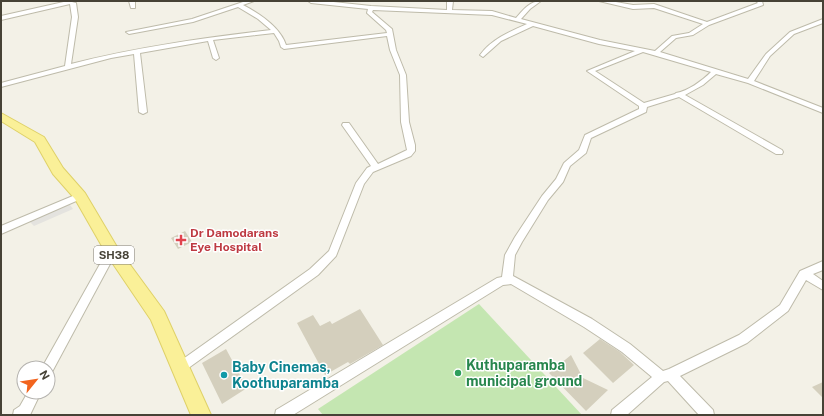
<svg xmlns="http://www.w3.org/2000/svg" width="824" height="416" font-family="'Public Sans',sans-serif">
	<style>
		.green { fill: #c4e6b1 }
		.parking { fill: #e4e3df }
		.building { fill: #d4cfbd }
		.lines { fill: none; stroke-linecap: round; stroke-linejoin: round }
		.minor-casing { stroke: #bebbaa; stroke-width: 2 }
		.primary-casing { stroke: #dfd168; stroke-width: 2 }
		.minor { fill: #fff; fill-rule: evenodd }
		.primary { fill: #faf098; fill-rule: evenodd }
		.health-dot { fill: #e0444e; stroke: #fff; stroke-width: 1.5 }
		.leisure-dot { fill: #2e9e5b; stroke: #fff; stroke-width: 1.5 }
		.culture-dot { fill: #0f9aa8; stroke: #fff; stroke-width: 1.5 }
		.labels { text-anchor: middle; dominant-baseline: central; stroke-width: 3; stroke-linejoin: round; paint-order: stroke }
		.shield { fill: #fff; stroke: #7e7b72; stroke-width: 1 }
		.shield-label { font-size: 11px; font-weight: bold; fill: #464236 }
		.health-label { font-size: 12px; font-weight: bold; fill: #be3a42; stroke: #fff; text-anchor: start }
		.near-leisure-label { font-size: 14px; font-weight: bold; fill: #27864d; stroke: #fff; text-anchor: start }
		.near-culture-label { font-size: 14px; font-weight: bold; fill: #0d838f; stroke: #fff; text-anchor: start }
	</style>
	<rect width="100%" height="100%" fill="#f3f1e7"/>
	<path class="green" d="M479 304 582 415H323L318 409Z"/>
	<path class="parking" d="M67 201 73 209 34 226 27 219Z"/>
	<path class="building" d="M185 231 192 242 178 249 171 238Z
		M360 309 383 345 350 364 348 362 325 375 297 323 313 315 320 326 330 321 332 324Z
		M600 339 620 352 634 365 613 383 583 353Z
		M226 349 247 388 222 404 202 363Z
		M571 355 583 378 608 390 586 411 549 373Z
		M823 382V398L812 387Z"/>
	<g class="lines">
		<defs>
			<path id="minor" d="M68 1 76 3 78 17 71 64C137 47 204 38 271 30L258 19 238 7 193 22 129 34 126 32 192 19 246 1H254L243 5C260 14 280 27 286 45L387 33 386 30 367 13 368 9 311 3 308 1H324L371 6 447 10V1H453L452 10 492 11 516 18C523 10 530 1 541 1L530 9 521 19 600 40 655 51 672 36 689 33 703 24 654 8 633 9 599 1H610L633 5 654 4 707 22 758 3 756 1H762L763 5 709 25 693 35 676 38 660 52 748 79 766 54 790 32 823 19V23L794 34 770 56 754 81 823 108V113L748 83 716 74 703 85 685 95 782 150 783 152 782 154H776L679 97 647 107 646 112 591 138 586 153 570 166 563 182 548 200 522 242 515 255 513 276 592 319 630 344 663 371 669 369 739 335 780 305 800 271 823 261V270L813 274 823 281V290L806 280 788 311 747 343 680 376 713 410 714 415H699L668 381 664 382 627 415H611L612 410 652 377 622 352 584 327 511 284 503 285 293 415H275L276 410 497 278 502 277 505 255 515 237 542 196 556 179 564 163 579 150 585 135 639 109V106L587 71 635 51 599 44 533 26 501 41 483 57 480 55C492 39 509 32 527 24L492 15 373 10 372 12 392 29 396 50 406 75 409 122 415 145V151L411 156 373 172 364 184 336 256 318 275 180 374 176 372 174 368 176 364 310 269 329 251 356 183 367 168 371 166 342 125 343 123H349L378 164 407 150 401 122 400 75 390 50 387 36 284 49 281 47 279 41 274 33 213 40 219 58 216 60 213 58 208 41 140 53 147 112 143 114 139 112 134 54 111 58 1 87V83L65 66 72 17 70 4 1 20V16ZM643 52 711 72C702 81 688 91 676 93L675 94 644 103 595 71Z
				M129 1H135V8H131Z
				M80 193 83 194 84 196 83 198 1 234V226Z
				M112 247 115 248 117 251 52 372 48 374V368H42L44 364 109 248Z
				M28 392H41L30 415H13L14 410 20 406Z"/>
			<path id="primary" d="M1 113 44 137 63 168 85 193 117 247 164 311 211 415H191L151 320 107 255 75 199 53 174 35 142 1 121Z"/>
		</defs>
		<use href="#minor" class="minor-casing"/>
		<use href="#primary" class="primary-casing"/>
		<use href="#minor" class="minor"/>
		<use href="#primary" class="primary"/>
	</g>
	<path class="health-dot" d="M179 234h4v4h4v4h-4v4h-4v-4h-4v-4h4z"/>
	<circle class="leisure-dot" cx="458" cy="373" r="4"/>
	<circle class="culture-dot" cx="224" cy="375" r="4"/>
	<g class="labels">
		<rect class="shield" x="94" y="246" width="40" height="18" rx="3"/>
		<g class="shield-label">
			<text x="114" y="255">SH38</text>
		</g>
		<g class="health-label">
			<text x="190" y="233">Dr Damodarans<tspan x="190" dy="14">Eye Hospital</tspan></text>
		</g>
		<g class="near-leisure-label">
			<text x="466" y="365">Kuthuparamba<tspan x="466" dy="16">municipal ground</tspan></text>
		</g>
		<g class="near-culture-label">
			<text x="232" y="367">Baby Cinemas,<tspan x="232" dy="16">Koothuparamba</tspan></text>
		</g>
	</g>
	<rect width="824" height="416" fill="none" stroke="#464236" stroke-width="4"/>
	<g transform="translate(36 380) rotate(60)"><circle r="19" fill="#ffffff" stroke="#b5b3af"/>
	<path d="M0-3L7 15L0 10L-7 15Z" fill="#f2641e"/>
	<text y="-6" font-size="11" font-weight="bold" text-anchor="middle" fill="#464236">N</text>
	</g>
</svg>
